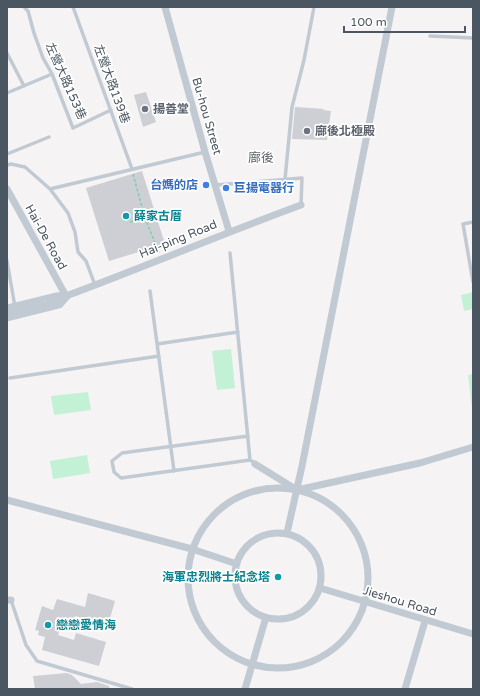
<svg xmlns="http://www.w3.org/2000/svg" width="480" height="696" font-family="'Varela Round','Noto Sans TC',sans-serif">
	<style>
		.green { fill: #c3f1d5 }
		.building { fill: #cdcfd5 }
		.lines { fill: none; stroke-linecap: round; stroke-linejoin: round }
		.path { stroke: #7ad0a6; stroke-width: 1.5; stroke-dasharray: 3 2; stroke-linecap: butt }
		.service { stroke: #c1cad2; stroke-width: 3.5 }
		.minor { stroke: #c1cad2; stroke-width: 7 }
		.tertiary { stroke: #c1cad2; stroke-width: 9 }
		.worship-dot { fill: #6b7280; stroke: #fff; stroke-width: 1.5 }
		.shop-dot { fill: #3f7fe0; stroke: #fff; stroke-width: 1.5 }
		.culture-dot { fill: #0f9aa8; stroke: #fff; stroke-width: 1.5 }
		.labels { text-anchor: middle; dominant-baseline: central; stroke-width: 3.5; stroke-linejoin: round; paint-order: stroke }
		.street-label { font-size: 12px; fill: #4a5661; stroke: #fff }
		.worship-label { font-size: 12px; font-weight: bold; fill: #5b616d; stroke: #fff; text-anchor: start }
		.shop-label { font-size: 12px; font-weight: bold; fill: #366cbe; stroke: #fff; text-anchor: end }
		.culture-label { font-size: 12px; font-weight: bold; fill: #0d838f; stroke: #fff; text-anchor: start }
		.neighbourhood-label { font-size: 13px; fill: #5f6368; stroke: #fff }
	</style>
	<rect width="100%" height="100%" fill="#f5f3f3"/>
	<path class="green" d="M473 292V309L464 311 461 295Z
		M231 349 235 388 217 390 212 351Z
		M473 374V416L468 375Z
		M88 392 91 410 54 415 51 396Z
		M87 455 90 473 53 479 50 461Z"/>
	<path class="building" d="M146 92 156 122 143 127 134 95Z
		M295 107 324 109 323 110 331 111 327 140 292 139Z
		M142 171 165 244 109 261 86 188Z
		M88 593 115 601 108 625 75 616 73 621 63 618 58 635 74 640 76 633 106 642 99 666 42 650 45 637 38 635 39 631 35 630 42 606 53 610 57 599 85 607Z
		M67 673 72 675 81 684 97 682 109 686 110 689H35L33 676Z"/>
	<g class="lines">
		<path class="path" d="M133 174 145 218 159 253
			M130 222 145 218"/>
		<path class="service" d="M24 7 28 11 34 33 43 58 52 74 73 128 111 110
			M73 7 132 169
			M430 36 473 38
			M7 53 24 86
			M7 93 52 74
			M7 154 49 137
			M7 165 11 164 25 167 50 189 68 213 75 232 78 252 86 261 95 285
			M285 179 292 107 304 60 314 7
			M216 185 302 178 301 205
			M50 189 205 152
			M473 222 463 224 473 282
			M230 253 250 460
			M7 261 15 307
			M150 291 174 471
			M157 344 238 332
			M10 378 159 356
			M248 436 122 453 112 461 114 472 121 478 250 460 255 463
			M11 600 26 645 37 661 132 689"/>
		<path class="minor" d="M165 7 205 152 229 231
			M7 189 66 296C144 267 222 234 301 205
			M255 464 297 490 420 463 473 447
			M188 578a90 90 0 1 1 180 0a90 90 0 1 1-180 0Z
			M7 500 192 549 237 564
			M287 533 302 466 392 7
			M235 576a43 43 0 1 1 86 0a43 43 0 1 1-86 0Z
			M320 588 473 634
			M7 600H11
			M245 689 266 617
			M405 689 425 621"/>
		<path class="tertiary" d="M7 309 56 297 66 296
			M7 317 59 304 66 296"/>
	</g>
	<g class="worship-dot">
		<circle cx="145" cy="109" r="4"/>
		<circle cx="307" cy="131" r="4"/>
	</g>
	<g class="shop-dot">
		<circle cx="206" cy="185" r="4"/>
		<circle cx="226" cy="188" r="4"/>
	</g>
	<g class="culture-dot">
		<circle cx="126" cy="216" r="4"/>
		<circle cx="278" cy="577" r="4"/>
		<circle cx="48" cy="625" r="4"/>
	</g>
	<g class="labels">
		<g class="street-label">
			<text transform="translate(66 81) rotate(66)">左營大路153巷</text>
			<text transform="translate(112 84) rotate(70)">左營大路139巷</text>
			<text transform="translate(207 116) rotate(74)">Bu-hou Street</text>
			<text transform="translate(46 237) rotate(61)">Hai-De Road</text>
			<text transform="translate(178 239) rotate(-22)">Hai-ping Road</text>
			<text transform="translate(400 601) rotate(17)">Jieshou Road</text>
		</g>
		<g class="worship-label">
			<text x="153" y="109">揚善堂</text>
			<text x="315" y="131">廍後北極殿</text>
		</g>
		<g class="shop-label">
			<text x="198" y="185">台媽的店</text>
			<text x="234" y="188" text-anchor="start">巨揚電器行</text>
		</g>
		<g class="culture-label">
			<text x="134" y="216">薛家古厝</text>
			<text x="270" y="577" text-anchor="end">海軍忠烈將士紀念塔</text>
			<text x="56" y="625">戀戀愛情海</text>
		</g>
		<g class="neighbourhood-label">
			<text x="261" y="158">廍後</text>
		</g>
	</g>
	<rect width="480" height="696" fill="none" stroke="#4a5661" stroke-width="16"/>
	<path d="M344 26v6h121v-6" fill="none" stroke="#4a5661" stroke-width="2"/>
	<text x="350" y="26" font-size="12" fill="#4a5661" stroke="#ffffff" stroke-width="3" paint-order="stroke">100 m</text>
</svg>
